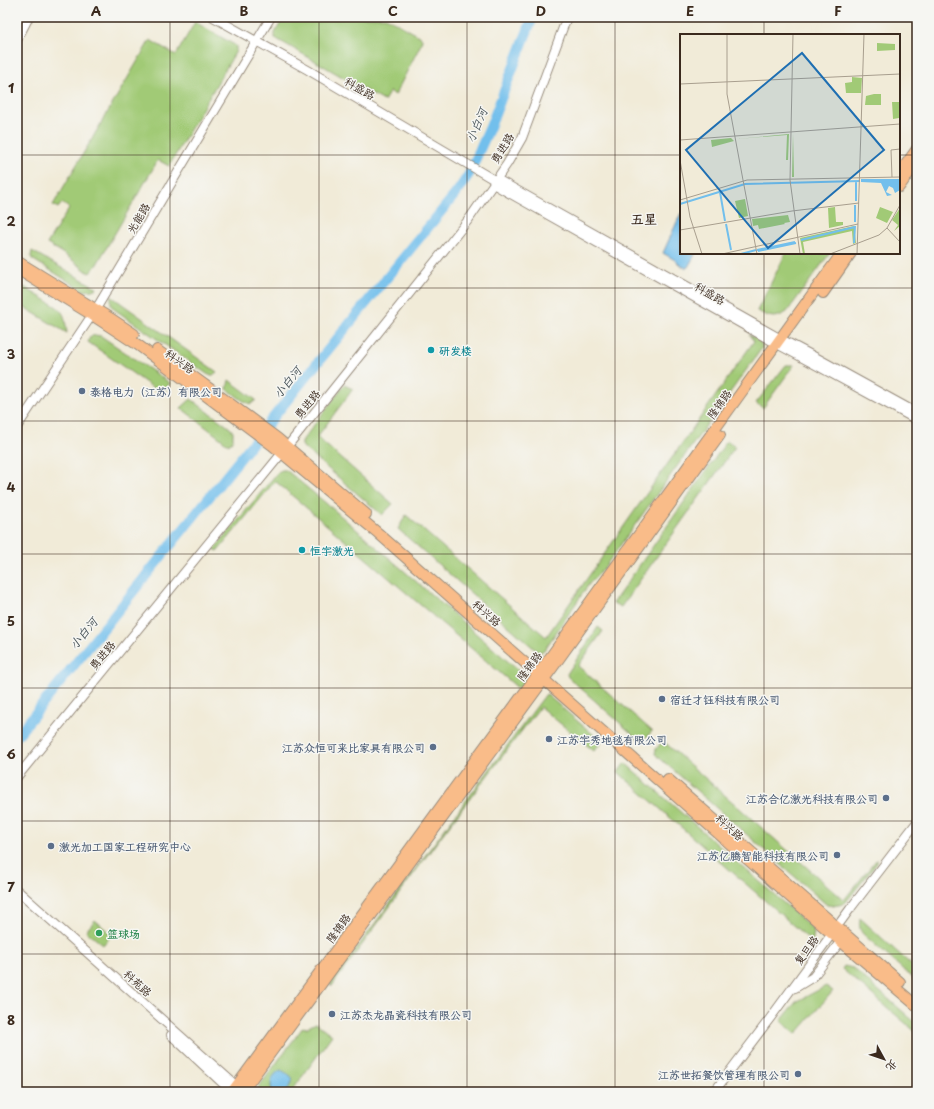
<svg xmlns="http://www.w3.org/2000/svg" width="934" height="1109" font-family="'Playpen Sans','LXGW WenKai TC',sans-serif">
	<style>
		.green { fill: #a1ca76; stroke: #6e7a4a }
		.water { fill: #72bfec; stroke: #567485 }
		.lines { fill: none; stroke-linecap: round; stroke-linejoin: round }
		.river { stroke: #72bfec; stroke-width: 10 }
		.minor-casing { stroke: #968a7b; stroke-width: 10 }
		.major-casing { stroke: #968a7b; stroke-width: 12 }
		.minor { stroke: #fff; stroke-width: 8 }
		.major { stroke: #f9bc89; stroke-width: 10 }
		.grid { fill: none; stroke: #3b2a1e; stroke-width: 1; stroke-opacity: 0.55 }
		.culture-dot { fill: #0f9aa8; stroke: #f6f6f2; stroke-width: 1.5 }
		.service-dot { fill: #5c6f8a; stroke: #f6f6f2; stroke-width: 1.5 }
		.leisure-dot { fill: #2e9e5b; stroke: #f6f6f2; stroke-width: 1.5 }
		.labels { text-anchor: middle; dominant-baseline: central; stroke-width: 3; stroke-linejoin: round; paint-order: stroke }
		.street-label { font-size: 11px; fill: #3b2a1e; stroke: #f6f6f2 }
		.culture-label { font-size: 11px; font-weight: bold; fill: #0d838f; stroke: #f6f6f2; text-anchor: start }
		.service-label { font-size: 11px; font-weight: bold; fill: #4e5e75; stroke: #f6f6f2; text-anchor: start }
		.leisure-label { font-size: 11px; font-weight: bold; fill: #27864d; stroke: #f6f6f2; text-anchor: start }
		.water-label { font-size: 12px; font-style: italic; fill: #4c575c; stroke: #f6f6f2 }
		.quarter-label { font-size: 13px; font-weight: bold; fill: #3b2a1e; stroke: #f6f6f2 }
		.inset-river { fill: none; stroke: #72bfec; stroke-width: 2 }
		.inset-road { fill: none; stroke: #a89e8e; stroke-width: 1 }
		.view { fill: #1f6fb2; fill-opacity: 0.15; stroke: #1f6fb2; stroke-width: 2 }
		.inset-edge { fill: none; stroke: #3b2a1e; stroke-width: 2 }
		.neatline { fill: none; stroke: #3b2a1e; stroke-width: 1.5 }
		.grid-label { font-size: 13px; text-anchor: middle; font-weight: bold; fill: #3b2a1e }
	</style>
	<rect width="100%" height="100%" fill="#f6f6f2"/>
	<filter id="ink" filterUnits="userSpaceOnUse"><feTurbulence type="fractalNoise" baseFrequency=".025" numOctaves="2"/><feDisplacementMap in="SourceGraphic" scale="8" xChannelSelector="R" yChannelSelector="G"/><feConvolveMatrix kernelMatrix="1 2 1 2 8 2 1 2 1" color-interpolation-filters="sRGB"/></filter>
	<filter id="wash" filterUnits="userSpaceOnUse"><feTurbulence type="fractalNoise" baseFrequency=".012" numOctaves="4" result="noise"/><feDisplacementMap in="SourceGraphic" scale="16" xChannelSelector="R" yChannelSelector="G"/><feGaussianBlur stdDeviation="0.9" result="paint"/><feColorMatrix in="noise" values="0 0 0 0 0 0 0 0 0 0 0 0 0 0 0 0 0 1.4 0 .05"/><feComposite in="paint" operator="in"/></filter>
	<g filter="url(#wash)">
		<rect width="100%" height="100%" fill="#f1ebd8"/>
		<path class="green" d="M284 17H386L421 37 422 40 421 44 395 95 390 91 384 101 275 38V33Z
			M195 22 233 44 236 46V51L169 166 158 160 97 264 92 271 89 273 67 256 47 244 69 208 62 203 58 208 53 205 150 40 176 55Z
			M32 251 97 288 92 290 84 291 32 259 31 256Z
			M786 253H830L787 312C774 320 770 317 757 311Z
			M17 283 57 307C66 314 65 321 67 333L17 303Z
			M111 296 217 372C213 375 212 377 207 374L114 309 111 305Z
			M95 335 101 336 170 383 162 394 88 342 90 337Z
			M749 335C756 338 762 339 762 348L604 568 589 584 545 649 541 652H538L398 529 406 515 546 637 754 341Z
			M786 365H794L763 408 756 403Z
			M229 380 256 400 251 404C242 402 235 394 227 389Z
			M344 385 353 389 317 437 393 504 382 515 304 448 302 445V441Z
			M191 399 230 428 233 432V439L229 445 181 408Z
			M727 441 735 447 621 607 613 603Z
			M282 470H286L333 509 527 678 519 689 275 481 218 551 214 549 278 472Z
			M598 627 603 631 578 666 652 731C648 736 645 740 638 739L568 677 567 674Z
			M546 694 602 742 594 751 540 707 442 835 332 986 330 984 447 826Z
			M663 741 844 900 877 859V863L846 902C840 906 833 906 827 905L655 754 656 749Z
			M625 763 811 927 814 932 812 944 811 941 618 772Z
			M860 918 917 970V982L863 934C859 929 859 925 860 918Z
			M95 920 112 935 103 945 86 931Z
			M844 966 853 968 917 1024V1033L842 969Z
			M826 986 833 991 796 1034 781 1021 796 1002Z
			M316 1023 332 1035 292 1091 293 1092H262L258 1088 303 1027 306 1028Z"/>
		<path class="water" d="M681 213V253H696L688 267 686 268 680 265 675 260 663 253Z
			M281 1070C297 1079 294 1078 286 1092H273C268 1084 273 1073 281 1070Z"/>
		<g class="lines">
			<path class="river" d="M17 736 301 383 457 192 469 174 490 127 533 17"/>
		</g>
	</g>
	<g filter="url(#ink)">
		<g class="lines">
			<defs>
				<path id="minor" d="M213 17 308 70 496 181
					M17 40 29 17
					M497 179 781 339 819 359 908 408
					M493 184 777 344 917 420
					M17 427 96 309 271 17
					M17 777 282 453 469 219 507 164 522 138 567 17
					M17 890 240 1089
					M795 988 813 977 844 937
					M171 1035 232 1092
					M714 1092 771 1017 850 909 917 822"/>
				<path id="major" d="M899 174 917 149
					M899 187 917 162
					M17 261 110 318 134 334
					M17 269 92 315 138 345 272 445 378 533 832 934 917 1006
					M823 293 851 253
					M157 350 277 438 366 514
					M668 779 900 982
					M232 1092 546 663 842 253
					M242 1092 553 667 720 435"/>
			</defs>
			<use href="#minor" class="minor-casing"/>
			<use href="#major" class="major-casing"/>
			<use href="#minor" class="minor"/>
			<use href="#major" class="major"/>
		</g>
	</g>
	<path class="grid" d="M170 17V1092M319 17V1092M467 17V1092M615 17V1092M764 17V35M17 155H681M899 155H917M764 253V1092M17 288H917M17 421H917M17 554H917M17 688H917M17 821H917M17 954H917"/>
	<g class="culture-dot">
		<circle cx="431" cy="350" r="4"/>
		<circle cx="302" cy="550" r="4"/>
	</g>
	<g class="service-dot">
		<circle cx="82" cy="391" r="4"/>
		<circle cx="662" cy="699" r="4"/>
		<circle cx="549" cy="739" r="4"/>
		<circle cx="433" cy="747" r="4"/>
		<circle cx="886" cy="798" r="4"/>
		<circle cx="51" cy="846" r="4"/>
		<circle cx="837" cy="855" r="4"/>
		<circle cx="332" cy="1014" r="4"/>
		<circle cx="798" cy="1074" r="4"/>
	</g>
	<circle class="leisure-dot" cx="99" cy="933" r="4"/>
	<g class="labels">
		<g class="street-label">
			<text transform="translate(360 88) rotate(30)">科盛路</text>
			<text transform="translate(502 148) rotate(-59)">勇进路</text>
			<text transform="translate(138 218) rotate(-59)">光能路</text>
			<text transform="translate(710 293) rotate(30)">科盛路</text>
			<text transform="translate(180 361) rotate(36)">科兴路</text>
			<text transform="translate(307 404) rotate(-51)">勇进路</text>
			<text transform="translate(719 404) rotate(-54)">隆锦路</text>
			<text transform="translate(487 613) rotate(41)">科兴路</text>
			<text transform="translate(102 655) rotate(-51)">勇进路</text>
			<text transform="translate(529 666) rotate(-53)">隆锦路</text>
			<text transform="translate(730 827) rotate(42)">科兴路</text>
			<text transform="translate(338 928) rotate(-54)">隆锦路</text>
			<text transform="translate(806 950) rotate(-54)">复旦路</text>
			<text transform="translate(138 983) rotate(42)">科苑路</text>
		</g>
		<g class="culture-label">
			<text x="439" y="350">研发楼</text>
			<text x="310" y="550">恒宇激光</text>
		</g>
		<g class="service-label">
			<text x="90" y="391">泰格电力（江苏）有限公司</text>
			<text x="670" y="699">宿迁才钰科技有限公司</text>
			<text x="557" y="739">江苏宇秀地毯有限公司</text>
			<text x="425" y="747" text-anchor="end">江苏众恒可来比家具有限公司</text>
			<text x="878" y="798" text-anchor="end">江苏合亿激光科技有限公司</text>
			<text x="59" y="846">激光加工国家工程研究中心</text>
			<text x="829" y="855" text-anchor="end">江苏亿腾智能科技有限公司</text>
			<text x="340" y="1014">江苏杰龙晶瓷科技有限公司</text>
			<text x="790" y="1074" text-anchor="end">江苏世拓餐饮管理有限公司</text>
		</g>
		<g class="leisure-label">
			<text x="107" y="933">篮球场</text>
		</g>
		<g class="water-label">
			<text transform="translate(476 125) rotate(-67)">小白河</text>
			<text transform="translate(287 382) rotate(-51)">小白河</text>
			<text transform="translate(83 633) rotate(-51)">小白河</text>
		</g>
		<g class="quarter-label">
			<text x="644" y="218">五星</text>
		</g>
	</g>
	<g transform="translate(680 34)">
		<rect width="220" height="220" fill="#f1ebd8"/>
		<path d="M197 9 215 10V16L197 17ZM172 43 182 44 181 59H166L165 49 172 48ZM194 60H201V71H185L186 62ZM212 68H220L219 84 213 85ZM113 99 114 143H127H112ZM109 100 108 126H106L107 101 57 105ZM51 104 54 107 32 113 31 106ZM65 165 68 182 59 184 55 167ZM155 173 156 188H163V191L149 194 148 174ZM200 173 213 178 207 189 196 184ZM220 174V192L214 197 218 191 212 186ZM108 181 110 188 104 189 105 190 79 195 78 191 73 192 72 185ZM174 192 176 209 173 210 172 197 123 208 125 220H123L120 204Z" fill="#a1ca76"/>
		<path d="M181 145H220V156L215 159 213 154 209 152 206 158 212 161 207 162 201 149 181 148Z" fill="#72bfec"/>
		<path class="inset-river" d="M40 158 45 187M176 167V147M0 170 65 150 180 147M175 188V171M46 190 51 216M121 206 175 193M174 209 175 192M77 216 115 208M78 217 116 209M61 220 76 216"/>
		<path class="inset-road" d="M47 0V60L63 146M113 0 110 146 120 220M0 50 220 40M0 106 220 90M0 126 10 183 22 220M212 143 211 116 220 115M63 146 77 220M0 166 67 146 220 143M207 194 220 208M0 196 112 177 179 169M42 220 178 190M150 220 199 201 207 194 220 171M177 220 184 0"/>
		<path class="view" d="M122 19 204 116 88 214 6 116Z"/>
		<rect width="220" height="220" class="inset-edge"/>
	</g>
	<rect width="934" height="1109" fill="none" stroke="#f6f6f2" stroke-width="44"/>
	<g transform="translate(884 1059) rotate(130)" stroke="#f6f6f2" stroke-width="3" paint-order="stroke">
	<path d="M0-3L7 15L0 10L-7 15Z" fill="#3b2a1e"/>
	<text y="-6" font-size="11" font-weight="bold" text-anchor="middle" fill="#3b2a1e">北</text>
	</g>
	<rect x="22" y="22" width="890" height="1065" class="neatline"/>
	<g class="grid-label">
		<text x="96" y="16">A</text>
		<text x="244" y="16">B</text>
		<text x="393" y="16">C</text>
		<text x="541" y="16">D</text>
		<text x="690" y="16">E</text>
		<text x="838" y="16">F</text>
		<text x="11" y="93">1</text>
		<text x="11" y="226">2</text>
		<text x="11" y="359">3</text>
		<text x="11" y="492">4</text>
		<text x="11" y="626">5</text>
		<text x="11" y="759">6</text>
		<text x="11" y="892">7</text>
		<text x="11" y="1025">8</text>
	</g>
</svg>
